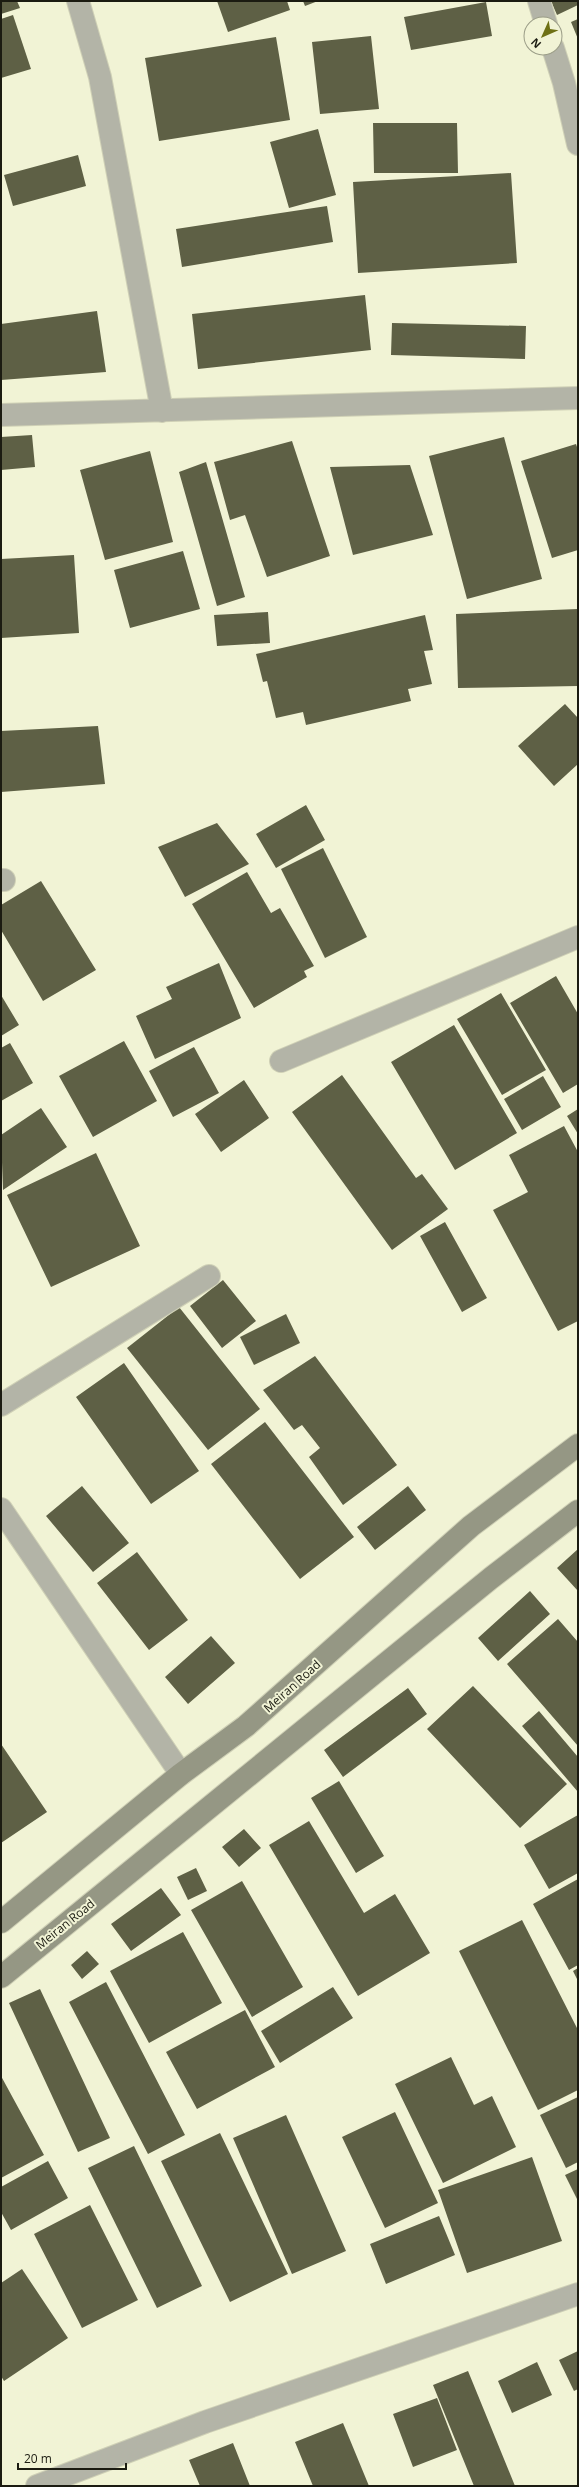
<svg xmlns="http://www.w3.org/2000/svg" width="579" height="2487" font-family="'Open Sans',sans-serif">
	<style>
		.building { fill: #5e6045 }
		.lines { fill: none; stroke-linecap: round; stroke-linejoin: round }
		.minor-casing { stroke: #cfd0b6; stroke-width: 24 }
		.secondary-casing { stroke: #cfd0b6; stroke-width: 24 }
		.minor { stroke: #b3b4a7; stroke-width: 22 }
		.secondary { stroke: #959784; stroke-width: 22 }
		.labels { text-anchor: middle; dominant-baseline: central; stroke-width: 4; stroke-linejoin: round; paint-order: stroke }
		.street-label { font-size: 12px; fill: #1b1b11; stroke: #f1f3d5 }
	</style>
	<rect width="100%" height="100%" fill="#f1f3d5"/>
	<path class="building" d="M1 1H17L20 8 1 14Z
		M217 1H287L290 10 228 32Z
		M303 1H318L305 6Z
		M551 1H578V5L557 15Z
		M486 2 492 36 411 50 404 17Z
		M13 15 31 69 1 78V19Z
		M578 19V39L571 22Z
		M371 36 379 109 320 114 312 42Z
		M276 37 290 120 159 141 145 58Z
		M373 123H457L458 173H374Z
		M318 129 336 195 289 208 270 142Z
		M78 155 86 186 13 206 4 175Z
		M511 173 517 263 358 273 353 182Z
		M327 206 333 242 182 267 176 229Z
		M365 295 371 350 198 369 192 314Z
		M97 311 106 372 1 380V324Z
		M392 323 526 326 525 359 391 355Z
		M32 435 35 467 1 470V437Z
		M504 437 542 579 467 599 429 456Z
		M292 441 330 556 267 577 245 515 230 520 214 462Z
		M576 444 578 450V550L552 558 521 461Z
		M150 451 173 542 105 560 80 470Z
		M206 462 245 597 217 606 179 472Z
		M410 465 433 535 353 555 330 467Z
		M183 551 200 609 130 628 114 570Z
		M74 555 79 633 1 638V559Z
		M578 609V686L458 688 456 614Z
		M268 612 270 643 217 646 214 615Z
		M425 615 433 650 424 651 432 684 408 689 411 701 306 725 303 712 276 718 267 681 263 682 256 654Z
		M565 704 578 718V764L554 786 518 746Z
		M98 726 105 784 1 792V731Z
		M306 805 325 840 276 868 256 834Z
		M217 823 249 864 185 897 158 847Z
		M323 848 367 937 325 958 281 869Z
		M247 872 271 913 280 908 314 966 304 971 307 977 254 1008 192 904Z
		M41 881 96 970 43 1001 1 930V905Z
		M219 963 241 1018 155 1059 136 1016 172 999 166 987Z
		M556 976 578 1014V1084L563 1093 510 1003Z
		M501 993 546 1070 502 1095 457 1019Z
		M1 995 19 1025 1 1036Z
		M454 1025 517 1133 455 1170 391 1062Z
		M124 1041 157 1101 93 1137 59 1076Z
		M10 1043 33 1083 1 1101V1048Z
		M194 1047 219 1093 173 1117 149 1071Z
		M342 1075 416 1178 422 1174 448 1209 392 1250 292 1112Z
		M543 1076 561 1107 522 1130 504 1099Z
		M244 1080 269 1118 221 1152 195 1114Z
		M41 1108 67 1147 3 1190 1 1135Z
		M578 1109V1134L567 1116Z
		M564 1126 578 1152V1321L558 1331 493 1210 528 1192 509 1155Z
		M96 1153 140 1246 51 1287 7 1195Z
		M445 1222 487 1298 462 1312 420 1236Z
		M223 1280 256 1321 222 1348 190 1306Z
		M179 1307 260 1409 208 1450 127 1348Z
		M286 1314 300 1343 254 1365 240 1337Z
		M315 1356 397 1465 343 1505 309 1457 320 1448 302 1425 294 1430 263 1390Z
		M124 1363 199 1471 151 1504 76 1397Z
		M265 1422 354 1537 300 1579 211 1464Z
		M82 1486 129 1543 93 1572 46 1516Z
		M408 1486 426 1510 375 1550 357 1527Z
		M578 1549V1591L557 1568Z
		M137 1552 188 1620 149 1650 97 1583Z
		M530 1591 550 1614 498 1661 478 1638Z
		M558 1619 578 1642V1746L507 1664Z
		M211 1636 235 1663 188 1704 165 1677Z
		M473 1686 567 1784 520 1828 427 1729Z
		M408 1688 427 1714 343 1777 324 1750Z
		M539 1711 578 1757V1792L522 1726Z
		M1 1744 47 1812 1 1843Z
		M339 1781 384 1856 356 1873 311 1798Z
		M578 1815V1873L549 1889 524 1845Z
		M309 1821 364 1913 395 1894 430 1953 358 1996 269 1845Z
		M244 1829 261 1848 239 1867 222 1847Z
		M196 1868 207 1891 188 1900 177 1877Z
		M578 1879V1965L569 1970 533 1904Z
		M242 1881 303 1987 252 2017 191 1910Z
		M161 1888 181 1915 131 1951 111 1924Z
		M522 1920 578 2030V2090L538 2110 459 1951Z
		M183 1932 222 2003 149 2043 110 1971Z
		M87 1951 99 1964 82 1979 71 1965Z
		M578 1968V1981L573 1971Z
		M106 1982 185 2135 148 2154 69 2002Z
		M333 1987 353 2018 280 2063 261 2031Z
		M40 1989 110 2138 78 2152 9 2003Z
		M245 2010 275 2067 197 2109 166 2052Z
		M451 2057 474 2105 492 2096 516 2147 443 2183 395 2084Z
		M1 2076 44 2155 1 2178Z
		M578 2097V2162L566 2168 540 2115Z
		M395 2112 438 2203 385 2228 342 2137Z
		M286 2115 346 2251 292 2274 233 2138Z
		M220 2133 288 2274 230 2302 161 2161Z
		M134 2146 202 2286 157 2308 88 2168Z
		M532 2157 562 2241 467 2273 438 2190Z
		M48 2161 68 2198 11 2230 1 2212V2187Z
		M578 2169V2201L565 2175Z
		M90 2205 138 2300 82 2328 34 2234Z
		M439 2216 455 2255 386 2284 370 2244Z
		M22 2269 68 2338 4 2381 1 2376V2283Z
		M578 2351V2389L574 2391 559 2360Z
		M537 2362 552 2395 512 2413 498 2381Z
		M468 2371 515 2486H474L433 2385Z
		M437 2398 457 2450 413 2467 393 2414Z
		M343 2423 369 2486H313L295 2442Z
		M233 2443 250 2486H200L189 2460Z"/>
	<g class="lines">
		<defs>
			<path id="minor" d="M78 1 100 77 162 411
				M539 1 546 24
				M553 48 564 83 578 144
				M1 415 578 398
				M1 880H4
				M281 1061 578 937
				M1 1405 209 1276
				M1 1509 181 1774
				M37 2486 205 2422 578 2294"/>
			<path id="secondary" d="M1 1922 181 1774 246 1726 471 1526 578 1445
				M1 1977 491 1578 578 1511"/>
		</defs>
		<use href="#minor" class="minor-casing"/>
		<use href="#secondary" class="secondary-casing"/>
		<use href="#minor" class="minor"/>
		<use href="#secondary" class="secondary"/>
	</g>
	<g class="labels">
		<g class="street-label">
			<text transform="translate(292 1686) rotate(-42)">Meiran Road</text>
			<text transform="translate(65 1924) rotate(-39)">Meiran Road</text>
		</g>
	</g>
	<rect width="579" height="2487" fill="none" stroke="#1b1b11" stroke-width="4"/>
	<g transform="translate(543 36) rotate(225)"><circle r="19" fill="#f1f3d5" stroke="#9b9d87"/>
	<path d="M0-3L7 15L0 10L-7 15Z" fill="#6e7014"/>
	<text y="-6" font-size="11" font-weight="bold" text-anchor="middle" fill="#1b1b11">N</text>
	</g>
	<path d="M18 2463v6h108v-6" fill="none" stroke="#1b1b11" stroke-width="2"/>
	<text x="24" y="2463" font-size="12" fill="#1b1b11" stroke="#f1f3d5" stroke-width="3" paint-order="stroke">20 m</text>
</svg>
